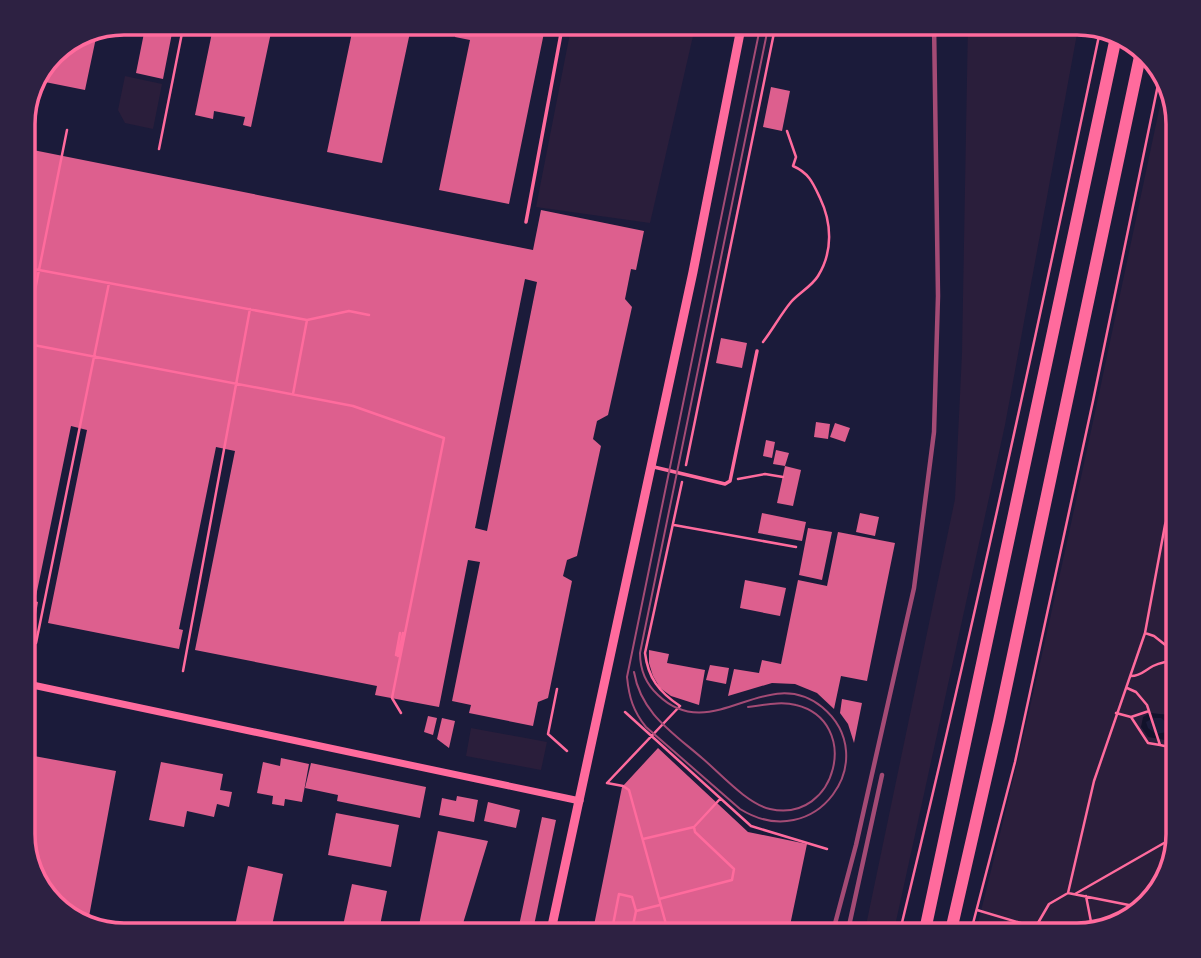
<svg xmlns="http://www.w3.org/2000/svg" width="1201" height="958" font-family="Mulish,sans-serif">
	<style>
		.green { fill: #2a1e3b }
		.water { fill: #12122b; fill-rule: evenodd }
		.building { fill: #dd5f8e; fill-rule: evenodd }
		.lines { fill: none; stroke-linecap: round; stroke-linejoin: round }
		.path { stroke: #ff6b9d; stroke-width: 2.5 }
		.service { stroke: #ff6b9d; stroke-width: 3.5 }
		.minor { stroke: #ff6b9d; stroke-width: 7 }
		.tertiary { stroke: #ff6b9d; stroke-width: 9 }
		.trunk { stroke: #ff6b9d; stroke-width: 12 }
		.tram { stroke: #a44b75; stroke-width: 2 }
		.rail { stroke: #a44b75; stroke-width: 4.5 }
		.rim { fill: none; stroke: #ff6b9d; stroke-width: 3.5 }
	</style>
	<rect width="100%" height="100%" fill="#1b1b3a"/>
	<path class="green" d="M572 23H696L650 223 536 207Z
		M968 23H1079L1005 425 893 935H864L955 499 962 353Z
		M125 76 162 84 153 129 125 123 118 110Z
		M1166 77 1178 124V716L1150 713 1141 727 1175 742 1178 739V835L1153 901 1122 925 1077 935H975C1047 651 1105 364 1166 77Z
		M471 728 547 742 541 770 466 756Z"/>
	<path class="water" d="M1150 713 1178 716V739L1176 742 1148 737 1141 727 1143 717ZM1154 718H1161L1166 722 1167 732 1156 734 1148 728 1146 722Z"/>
	<path class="building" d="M146 23H174L163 79 136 73Z
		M214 23H273L251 127 243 125 245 117 214 111 213 119 195 115Z
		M354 23H412L382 163 327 152Z
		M457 23H546L509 204 439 190 470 40 455 37Z
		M97 33 85 90 40 81 57 48Z
		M771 87 790 91 782 131 763 127Z
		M23 148 533 250 541 210 644 231 636 270 631 269 625 299 632 307 608 415 597 421 593 439 601 446 577 556 567 560 563 576 572 581 548 698 538 702 533 726 469 713 471 705 452 701 480 562 468 560 439 707 375 695 377 686 195 650 235 451 216 447 179 629 183 630 179 649 48 623 87 430 71 426 35 601 38 602 35 620 23 618ZM525 279 537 282 487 531 475 528Z
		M721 338 747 343 742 368 716 363Z
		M816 422 830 424 828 439 814 437Z
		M835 423 850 428 845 442 830 437Z
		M766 440 775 442 772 458 763 456Z
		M776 450 789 453 785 466 773 464Z
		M785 466 801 470 793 506 777 503Z
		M762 513 806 522 802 541 758 533Z
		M860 513 879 517 875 536 856 532Z
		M808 528 832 532 822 580 799 575Z
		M838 532 895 543 867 681 841 676 834 709 817 693 795 684 772 683 728 696 734 669 759 673 762 660 781 664 798 580 827 586Z
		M1174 548 1178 549V569L1170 567Z
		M745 580 786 588 780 616 740 608Z
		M649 650 669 654 667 663 705 670 699 705 671 696 660 688 653 676 649 663Z
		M710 665 729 668 726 684 706 680Z
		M842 699 862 703 854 743 848 724 840 713Z
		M428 716 437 718 433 735 424 732Z
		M442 718 455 721 449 748 437 739Z
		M658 748 748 832 807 844 788 935H592L622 787Z
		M23 754 116 771 88 922 57 910 23 840Z
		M281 758 309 764 302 802 285 799 284 806 272 804 273 796 257 793 263 762 280 766Z
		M161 762 223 774 220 790 232 792 229 807 217 804 214 817 187 811 184 827 149 820Z
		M311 763 426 787 420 818 337 801 338 795 305 788Z
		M457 796 478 800 474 822 439 815 442 798 456 801Z
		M488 802 520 810 516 828 484 821Z
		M336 813 399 825 391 867 328 855Z
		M542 817 556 820 532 935H517Z
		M438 831 488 841 461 930 463 935H417Z
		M248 866 283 874 270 935H233Z
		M352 884 387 891 378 935H341Z"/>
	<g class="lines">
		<path class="path" d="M159 149 184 23
			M23 267 307 320 293 394
			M307 320 349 311 369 315
			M763 342C773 329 781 314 791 302 799 293 812 286 818 276 833 252 832 223 820 198 813 183 809 173 793 166L796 157 787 131
			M23 343 353 406 444 438 392 698 401 713
			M23 350 67 130
			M686 465 776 23
			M738 479 765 474 783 477
			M674 525 796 547
			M1145 633 1154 636 1178 655
			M36 643 109 283
			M396 655 400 633
			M398 656 403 633
			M183 671 250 309
			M1131 676C1141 676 1145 670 1153 666 1161 662 1170 661 1178 661
			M1127 688 1136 692 1147 705 1160 745 1178 749
			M557 689 548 734 567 751
			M625 712 751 826 827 849
			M1116 713 1131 717 1149 711
			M1131 717 1148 743 1160 745
			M607 783 680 706C659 692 648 678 645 653L682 482
			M607 783 623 786 629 790 669 935
			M643 839 694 827 720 799
			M1068 893 1094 781 1145 633 1165 525 1178 487
			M1075 894 1178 835
			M1086 896 1093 932
			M659 899 732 880 734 869 695 832 694 827
			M977 910 1034 927
			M636 911 660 905
			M578 923 635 935
			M611 935 619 894 632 897 636 911 631 935
			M899 935C972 635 1037 333 1100 31
			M970 935 1015 762 1093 401 1161 70
			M1031 935 1049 904 1068 893 1144 908"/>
		<path class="service" d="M526 222 563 23
			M654 467 725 484 730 481 757 351"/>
		<path class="minor" d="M23 683 580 801"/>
		<path class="tertiary" d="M550 935 693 272 742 23"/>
		<path class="trunk" d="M924 935 1116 37
			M950 935 999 721 1142 47"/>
		<path class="tram" d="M761 23 627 677C629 697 633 711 646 727L740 809C816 856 884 758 822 707 766 662 712 747 658 695 646 684 640 670 640 653L769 23
			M634 672C641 713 672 732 702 758 720 773 747 804 770 809 837 824 862 721 796 705 781 701 764 705 748 707"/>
		<path class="rail" d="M832 935 856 845 914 588 934 432 938 296 934 23
			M847 935 882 775"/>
	</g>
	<path d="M0 0H1201V958H0ZM124 35H1077A89 89 0 0 1 1166 124V834A89 89 0 0 1 1077 923H124A89 89 0 0 1 35 834V124A89 89 0 0 1 124 35Z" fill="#2d2142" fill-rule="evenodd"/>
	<path class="rim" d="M124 35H1077A89 89 0 0 1 1166 124V834A89 89 0 0 1 1077 923H124A89 89 0 0 1 35 834V124A89 89 0 0 1 124 35Z"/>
</svg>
